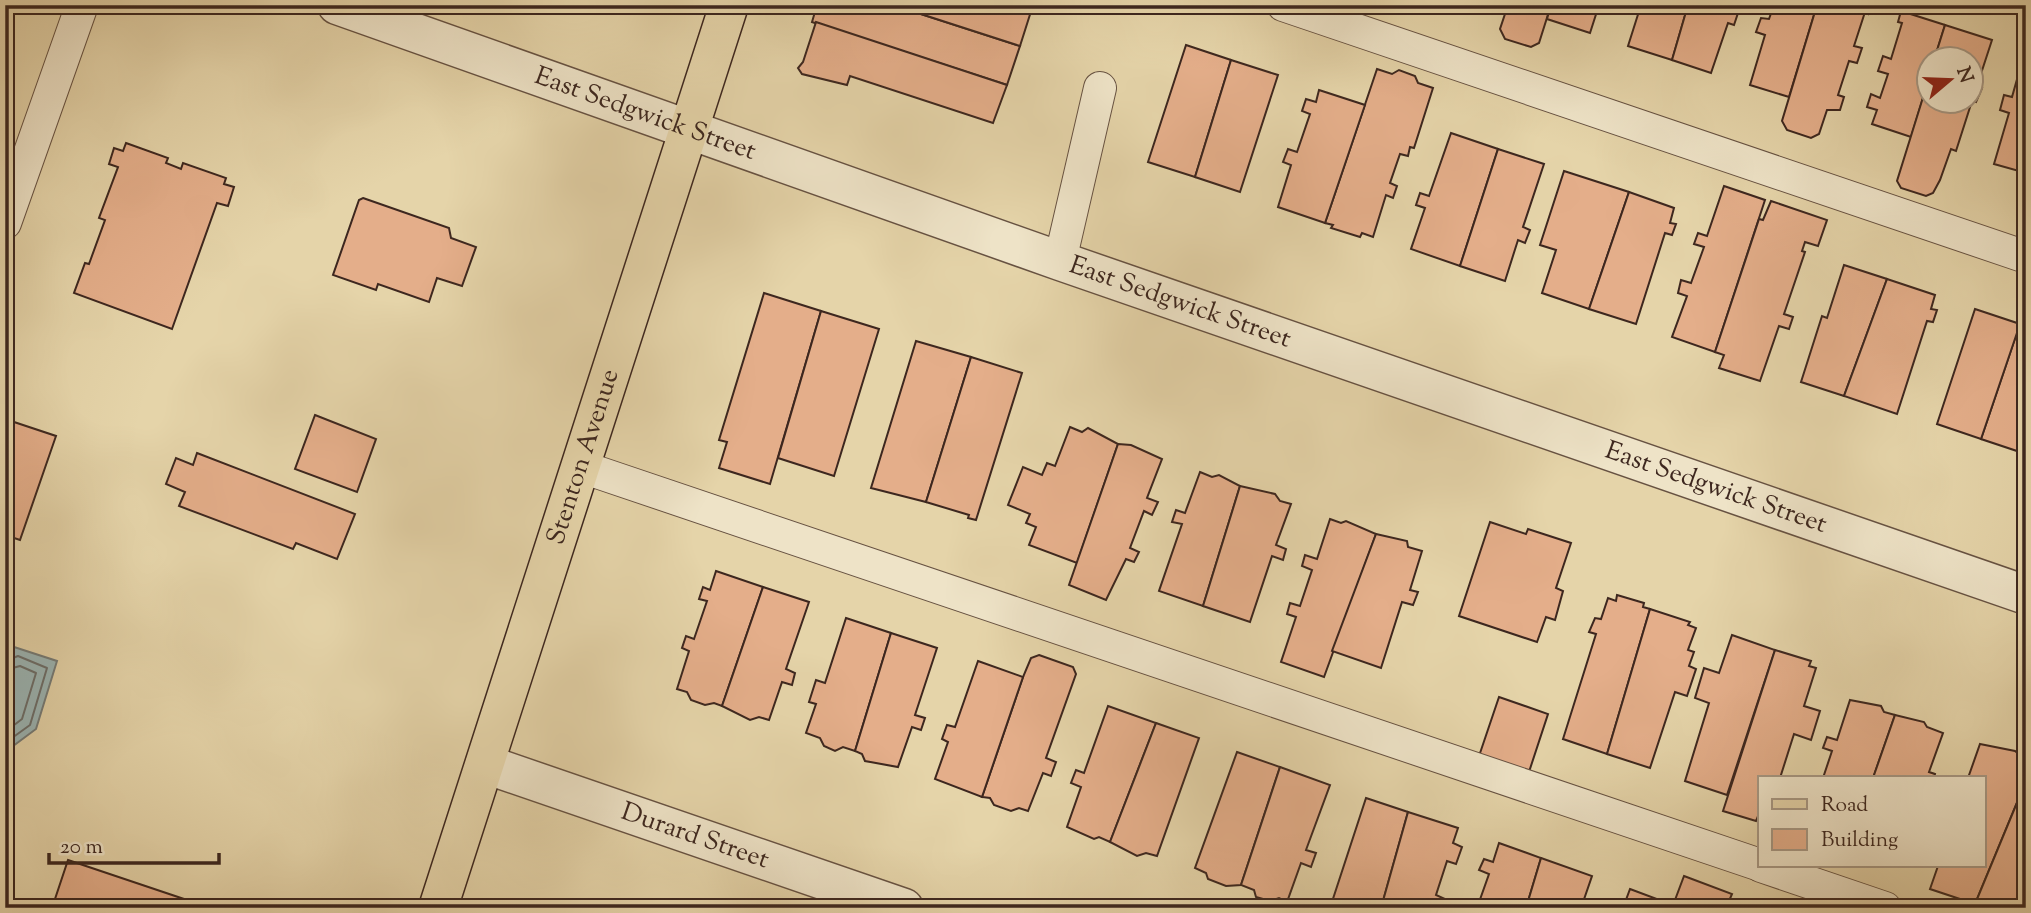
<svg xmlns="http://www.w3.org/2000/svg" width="2031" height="913" viewBox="0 0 2031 913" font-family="'Sorts Mill Goudy',serif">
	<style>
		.water { fill: #9bb5b4; stroke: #757c78; stroke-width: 2 }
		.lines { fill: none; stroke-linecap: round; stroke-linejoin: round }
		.shore { stroke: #6c6e6a; stroke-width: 2 }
		.building { fill: #e4ae8a; stroke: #3d271f; stroke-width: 2 }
		.service-casing { stroke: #675242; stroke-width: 34 }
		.minor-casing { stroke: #675242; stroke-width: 41 }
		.primary-casing { stroke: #3d271f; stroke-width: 41 }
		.service { stroke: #eee3c7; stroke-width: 32 }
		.minor { stroke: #eee3c7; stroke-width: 38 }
		.primary { stroke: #e5d4a9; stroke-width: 38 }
		.labels { text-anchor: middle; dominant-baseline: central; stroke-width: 6; stroke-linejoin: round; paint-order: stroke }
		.street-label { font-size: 26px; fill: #3d271f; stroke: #eee3c7 }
	</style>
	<rect width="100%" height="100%" fill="#e5d4a9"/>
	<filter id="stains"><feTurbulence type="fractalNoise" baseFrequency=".00286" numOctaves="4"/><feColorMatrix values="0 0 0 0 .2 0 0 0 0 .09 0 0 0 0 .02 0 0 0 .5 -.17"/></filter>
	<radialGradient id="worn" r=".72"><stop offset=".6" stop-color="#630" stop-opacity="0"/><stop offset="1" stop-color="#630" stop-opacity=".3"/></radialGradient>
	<polygon class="water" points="11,646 57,661 36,729 5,752 5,665"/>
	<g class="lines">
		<g class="shore">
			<polyline points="5,661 18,656 47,668 30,725 5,743"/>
			<polyline points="5,670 20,666 36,673 22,719 5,732"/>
		</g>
	</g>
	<g class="building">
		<polygon points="817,5 893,5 1020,46 1007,85 812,22"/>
		<polygon points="893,5 1033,5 1020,46"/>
		<polygon points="1508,5 1551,5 1539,43 1531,47 1505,39 1500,29"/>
		<polygon points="1551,5 1599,5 1590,33 1547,19"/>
		<polygon points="1641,5 1688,5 1672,60 1628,46"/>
		<polygon points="1688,5 1736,5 1735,9 1739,10 1734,25 1728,23 1711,73 1672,60"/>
		<polygon points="1774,5 1817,5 1789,97 1750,85 1765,35 1756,32 1761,18 1769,19"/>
		<polygon points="1817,5 1871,5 1868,14 1865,12 1854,46 1862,48 1857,63 1849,61 1838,95 1844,97 1840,110 1827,110 1819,134 1811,138 1787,130 1782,121"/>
		<polygon points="1901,11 1945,25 1934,60 1930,60 1930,75 1911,137 1872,124 1877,110 1867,107 1871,94 1880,98 1888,74 1878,71 1883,56 1891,59 1902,23 1898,22"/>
		<polygon points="816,22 1007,85 993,123 850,76 847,85 802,74 798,68 803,62"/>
		<polygon points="1945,25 1992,40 1977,86 1982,88 1976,102 1972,101 1956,151 1951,149 1940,180 1933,193 1926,196 1901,188 1897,181 1930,75 1930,102 1972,102 1972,60 1934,60"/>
		<polygon points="1186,45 1231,60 1195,177 1148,162"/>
		<polygon points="2025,51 2026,51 2026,173 1994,164 2009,113 2000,110 2004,95 2012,97"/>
		<polygon points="1231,60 1278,75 1240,192 1195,177"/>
		<polygon points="1377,69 1392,74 1399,70 1415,76 1418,83 1433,88 1414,148 1410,147 1408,156 1400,154 1390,183 1397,186 1393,198 1386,195 1373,237 1362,233 1360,237 1331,228 1333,225 1325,223"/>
		<polygon points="1319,90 1365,105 1325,223 1278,207 1291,165 1283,162 1288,149 1297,152 1310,114 1302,111 1306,99 1316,102"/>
		<polygon points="1451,133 1498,149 1460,266 1411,249 1425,208 1416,205 1420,193 1429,196"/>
		<polygon points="126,143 168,158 166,163 181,169 183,163 226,178 224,184 234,187 228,206 217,203 172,329 74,293 85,263 89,264 105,220 99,218 118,167 109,164 114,148 123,151"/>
		<polygon points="1498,149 1544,164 1523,227 1530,230 1525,243 1518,240 1505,281 1460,266"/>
		<polygon points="1564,171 1629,192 1589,309 1542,293 1556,250 1540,245"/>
		<polygon points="1724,186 1765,200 1715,352 1672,337 1687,296 1678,293 1681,280 1691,283 1704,247 1694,244 1698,233 1707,236"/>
		<polygon points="1629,192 1674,208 1670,223 1676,224 1672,235 1665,233 1636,324 1589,309"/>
		<polygon points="363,198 449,228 451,238 476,247 462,286 437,278 429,302 378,284 376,290 333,275 359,200"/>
		<polygon points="1771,201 1827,220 1818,246 1805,242 1802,251 1805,252 1784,314 1793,317 1789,329 1779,326 1760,381 1719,368 1724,355 1715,352 1759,219 1763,220"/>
		<polygon points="1844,265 1887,279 1844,396 1801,382 1822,316 1827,318"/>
		<polygon points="1887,279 1935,295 1931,309 1937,310 1933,322 1927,321 1897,414 1844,396"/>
		<polygon points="764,293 821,311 770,484 719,468 727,442 719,440"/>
		<polygon points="2026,306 2026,454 1981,439"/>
		<polygon points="1975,309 2020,324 1981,439 1937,424"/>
		<polygon points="821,311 879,329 834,476 778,458"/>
		<polygon points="916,341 971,357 926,502 871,488"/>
		<polygon points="971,357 1022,373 976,520 968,518 969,515 926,502"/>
		<polygon points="315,415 376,439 357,492 295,469"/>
		<polygon points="5,419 56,436 20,540 5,535"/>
		<polygon points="1070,427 1082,432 1088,428 1118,444 1077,563 1029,545 1036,527 1026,523 1030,514 1008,505 1023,467 1042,475 1047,463 1055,466"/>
		<polygon points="1118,444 1131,445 1162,459 1147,498 1158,502 1152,515 1144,511 1130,548 1139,552 1134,562 1126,559 1106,600 1069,585"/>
		<polygon points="197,453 355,514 337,559 296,543 293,549 179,506 185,492 166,484 176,458 193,465"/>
		<polygon points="1200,472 1212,477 1219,475 1240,486 1203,606 1159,591 1182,524 1172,522 1176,510 1185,513"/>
		<polygon points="1240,486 1275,494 1280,501 1291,504 1276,545 1286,549 1283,560 1272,556 1250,622 1203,606"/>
		<polygon points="1330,519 1341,523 1346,521 1376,534 1324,677 1281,662 1296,617 1287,614 1290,603 1300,606 1312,570 1302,566 1305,555 1317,559"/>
		<polygon points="1490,522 1526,534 1528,529 1571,543 1556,588 1563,591 1555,620 1546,617 1537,642 1459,616"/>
		<polygon points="1376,534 1407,541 1408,547 1422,551 1410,590 1418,592 1413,605 1402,602 1381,668 1332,651"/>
		<polygon points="716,571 763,587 722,706 714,703 705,705 691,700 687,692 677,689 689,651 682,648 686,636 694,639 707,601 699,599 703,587 710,590"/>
		<polygon points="763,587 809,602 786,669 795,673 792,685 782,682 769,720 759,717 750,720 722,706"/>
		<polygon points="1617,595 1644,603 1643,607 1650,609 1607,754 1563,739 1596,634 1589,632 1595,618 1601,619 1608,598 1616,601"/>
		<polygon points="1650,609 1690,622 1688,625 1696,628 1688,650 1694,652 1689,666 1696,669 1687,696 1675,692 1650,768 1607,754"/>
		<polygon points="846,618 891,633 855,751 843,747 835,751 824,746 820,738 806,733 816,704 809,702 816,680 825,683"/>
		<polygon points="891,633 937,648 915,715 925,718 921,730 912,727 898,767 865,761 862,754 855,751"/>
		<polygon points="1732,635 1775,650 1727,795 1685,781 1709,703 1695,698 1704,668 1719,673"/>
		<polygon points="1775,650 1811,661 1809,666 1816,668 1804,706 1820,711 1811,740 1794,734 1780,778 1760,778 1760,811 1756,821 1723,811"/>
		<polygon points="1039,655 1073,667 1076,674 1046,758 1056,762 1051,776 1043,773 1028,811 1019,808 1011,811 994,805 990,798 982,797 1023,677 1031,658"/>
		<polygon points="978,661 1023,677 982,797 935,779 948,742 942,739 947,725 955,727"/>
		<polygon points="1499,697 1548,714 1527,778 1477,762"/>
		<polygon points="1850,700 1881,706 1884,712 1895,715 1873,778 1823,778 1832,751 1823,748 1827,737 1837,740"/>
		<polygon points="1108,706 1156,723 1110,842 1099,837 1094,839 1067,827 1081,787 1071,783 1076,770 1084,773"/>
		<polygon points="1895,715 1924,722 1927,727 1943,733 1929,772 1935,774 1934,778 1873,778"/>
		<polygon points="1156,723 1199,738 1157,856 1146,853 1137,856 1110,842"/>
		<polygon points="1980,744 2015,751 2026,760 2026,781 1975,904 1930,889 1938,866 1984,866 1984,778 1968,778"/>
		<polygon points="1237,752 1280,767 1241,885 1226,886 1208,879 1206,873 1195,868"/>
		<polygon points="1280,767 1330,785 1306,850 1316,853 1311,867 1301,863 1287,902 1279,898 1270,901 1256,897 1254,890 1241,885"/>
		<polygon points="2026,781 2026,895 2021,908 1984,908 1975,904"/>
		<polygon points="1366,798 1408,812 1381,908 1330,908"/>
		<polygon points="1408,812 1458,828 1453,843 1462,847 1456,864 1447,861 1436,895 1445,899 1442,908 1381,908"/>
		<polygon points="1499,843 1541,858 1526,908 1477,908 1489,874 1479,870 1484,859 1493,862"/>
		<polygon points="1541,858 1592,876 1581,908 1526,908"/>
		<polygon points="68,860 190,901 189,908 52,908"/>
		<polygon points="1684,876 1732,894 1726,908 1672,908"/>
		<polygon points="1630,889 1673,905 1672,908 1623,908"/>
	</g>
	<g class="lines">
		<g class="service-casing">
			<g id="service">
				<polyline points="1283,5 2026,257"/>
				<polyline points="5,223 82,5"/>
				<polyline points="1060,261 1100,88"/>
				<polyline points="579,466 1760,865"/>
				<polyline points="1761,866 1885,908"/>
			</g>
		</g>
		<g class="minor-casing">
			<g id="minor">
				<path id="s1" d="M337,5L1060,261L2026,595"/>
				<path id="s2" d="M485,764L904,908"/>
			</g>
		</g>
		<g class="primary-casing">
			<g id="primary">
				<path id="s3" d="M438,908L729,5"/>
			</g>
		</g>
		<use href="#service" class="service"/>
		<use href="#minor" class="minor"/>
		<use href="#primary" class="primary"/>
	</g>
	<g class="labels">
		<g class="street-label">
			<text stroke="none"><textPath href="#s1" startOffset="327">East Sedgwick Street</textPath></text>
			<text stroke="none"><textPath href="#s1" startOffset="894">East Sedgwick Street</textPath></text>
			<text stroke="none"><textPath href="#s3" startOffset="474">Stenton Avenue</textPath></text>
			<text stroke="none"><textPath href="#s1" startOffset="1461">East Sedgwick Street</textPath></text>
			<text stroke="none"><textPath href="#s2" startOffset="222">Durard Street</textPath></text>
		</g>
	</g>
	<rect width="2031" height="913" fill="none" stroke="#e5d4a9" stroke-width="28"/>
	<rect x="7" y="7" width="2017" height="899" fill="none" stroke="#3d271f" stroke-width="3.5"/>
	<rect x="14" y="14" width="2003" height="885" fill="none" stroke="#3d271f" stroke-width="2"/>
	<rect x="1758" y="776" width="228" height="91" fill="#eee3c7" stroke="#a79884" stroke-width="2"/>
	<rect x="1772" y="799" width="35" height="10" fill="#e5d4a9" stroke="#a79884" stroke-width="2"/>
	<text x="1821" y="811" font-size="21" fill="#3d271f">Road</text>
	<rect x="1772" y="829" width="35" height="21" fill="#e4ae8a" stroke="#a79884" stroke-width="2"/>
	<text x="1821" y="846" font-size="21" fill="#3d271f">Building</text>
	<g transform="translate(1950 80) rotate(71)"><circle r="33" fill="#eee3c7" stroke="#a79884" stroke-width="2"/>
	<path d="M0-5L12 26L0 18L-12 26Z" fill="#8f2418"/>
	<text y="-10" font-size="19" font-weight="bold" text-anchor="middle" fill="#3d271f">N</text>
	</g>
	<path d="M49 853v10h170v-10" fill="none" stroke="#3d271f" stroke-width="3.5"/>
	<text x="60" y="853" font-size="21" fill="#3d271f" stroke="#eee3c7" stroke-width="5" paint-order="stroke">20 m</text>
	<rect width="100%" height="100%" filter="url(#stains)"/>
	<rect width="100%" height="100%" fill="url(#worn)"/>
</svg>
